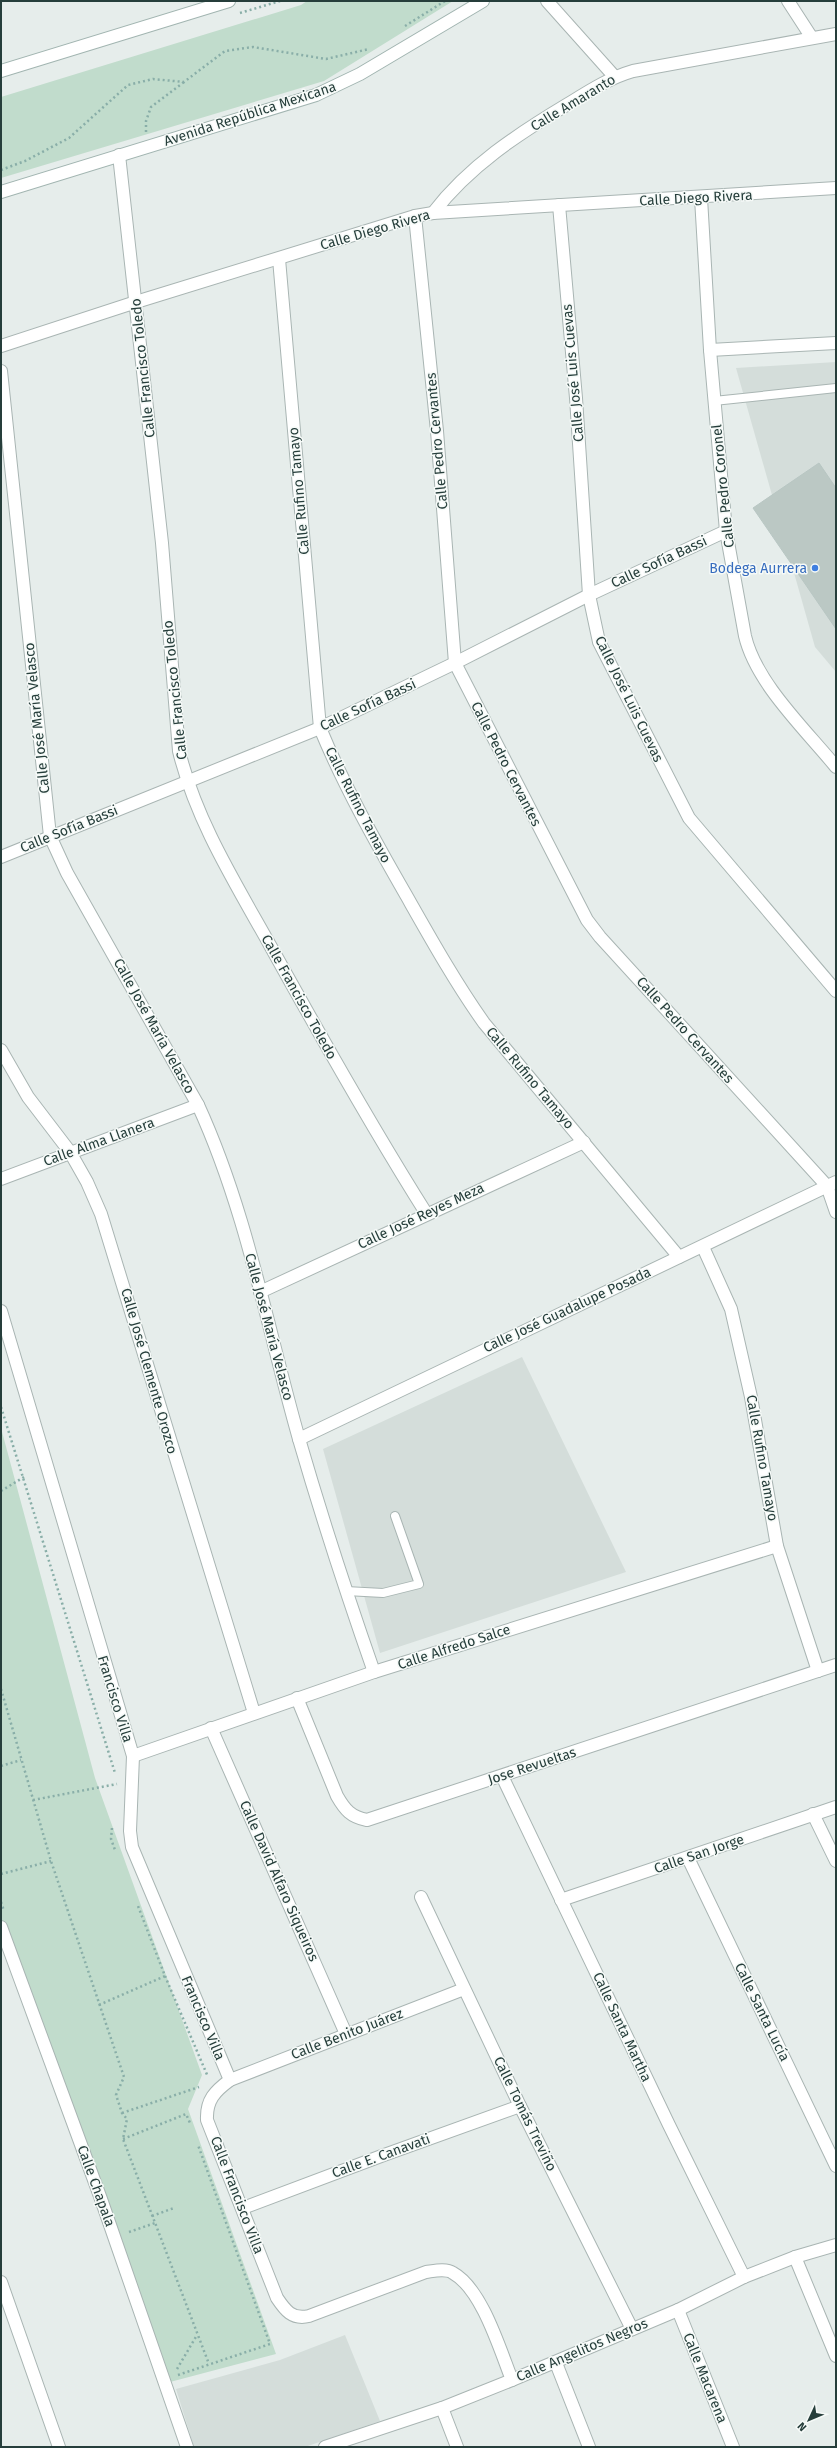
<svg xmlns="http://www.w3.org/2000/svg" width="837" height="2448" viewBox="0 0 837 2448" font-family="'Fira Sans',sans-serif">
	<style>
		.built { fill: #d4ddda }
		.green { fill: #c1dccc }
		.building { fill: #bbc8c4; stroke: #b8c6c3 }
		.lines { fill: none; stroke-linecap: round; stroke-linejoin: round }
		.lane-casing { stroke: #a9b5b3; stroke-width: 10 }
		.street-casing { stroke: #a9b5b3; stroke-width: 14 }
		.secondary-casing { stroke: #a2b5b1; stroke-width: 14 }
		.path { stroke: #89aea8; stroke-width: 2.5; stroke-dasharray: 2 3; stroke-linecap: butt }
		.lane { stroke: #fff; stroke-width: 8 }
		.street { stroke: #fff; stroke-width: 12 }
		.secondary { stroke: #fff; stroke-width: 12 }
		.shop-dot { fill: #3f7fe0; stroke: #f6faf8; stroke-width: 1.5 }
		.labels { text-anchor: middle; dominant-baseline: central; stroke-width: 3; stroke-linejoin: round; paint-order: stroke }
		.street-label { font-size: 14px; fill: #263e3b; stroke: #f6faf8 }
		.shop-label { font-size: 14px; fill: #366cbe; stroke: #f6faf8; text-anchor: end }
	</style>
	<rect width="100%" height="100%" fill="#e6edeb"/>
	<g class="built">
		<polygon points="836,362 836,672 815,647 736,368"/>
		<polygon points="522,1357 626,1572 380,1653 323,1449"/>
		<polygon points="345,2335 380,2421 305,2447 194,2447 176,2389 280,2360"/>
	</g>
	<g class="green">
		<polygon points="307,1 453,1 324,81 1,178 1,97 301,5"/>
		<polygon points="1,1428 95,1778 202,2075 188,2109 276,2354 170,2382 1,1920"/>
	</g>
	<polygon class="building" points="819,463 836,488 836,629 753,508"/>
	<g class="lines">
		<g class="lane-casing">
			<g id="lane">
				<polyline points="714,401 836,388"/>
				<polyline points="346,1591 383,1593 419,1584 395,1516"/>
			</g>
		</g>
		<g class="street-casing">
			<g id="street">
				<polyline points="547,1 614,76"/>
				<polyline points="788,1 812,38"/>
				<path d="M119,155L162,543L179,751C196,821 236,884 271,947C321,1037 371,1126 426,1213"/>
				<path d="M701,198L710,350L726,531L745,636C756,683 805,729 836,767"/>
				<polyline points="559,205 576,398 589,595 599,642 689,818 836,991"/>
				<path d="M433,213C469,166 518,134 568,104C589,91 609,78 633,71L836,34"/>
				<polyline points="415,216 437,431 455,663 587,920 600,937 827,1186 836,1212"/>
				<path d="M279,259L320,728C344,786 375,841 406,895C431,939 455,982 484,1023L679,1257"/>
				<polyline points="1,346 136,302 415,216 433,213 836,188"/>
				<polyline points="710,350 836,343"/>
				<path d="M1,371L50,836L67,873L198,1105C247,1212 267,1327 299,1439C322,1518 347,1595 374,1672"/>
				<polyline points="1,857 320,728 455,663 589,595 726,531"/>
				<polyline points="1,1050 28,1097 70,1152 87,1182 101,1214 254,1713"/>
				<polyline points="1,1179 198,1105"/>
				<polyline points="703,1247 731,1309 751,1397 777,1546 818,1671"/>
				<polyline points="260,1292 584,1142"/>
				<polyline points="1,1311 133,1756 130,1831 132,1847 230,2080"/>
				<polyline points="299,1439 836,1182"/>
				<path d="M297,1698L337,1796C345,1810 351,1817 367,1820L836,1665"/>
				<polyline points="211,1728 346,2034"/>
				<polyline points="133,1756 374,1672 777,1546"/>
				<polyline points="502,1776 669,2125 744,2277"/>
				<polyline points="813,1814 836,1861"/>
				<polyline points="688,1858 836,2166"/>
				<polyline points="421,1897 520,2106 632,2329"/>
				<polyline points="561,1900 836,1807"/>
				<polyline points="1,1927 101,2199 187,2447"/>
				<path d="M464,1989L230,2080C215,2091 206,2100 207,2120L277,2298C285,2310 292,2320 309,2316L426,2272C434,2271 446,2268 453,2273C482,2289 500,2350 512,2380"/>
				<polyline points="243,2208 384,2155 520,2106"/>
				<polyline points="795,2257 836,2356"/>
				<polyline points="1,2282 59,2447"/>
				<polyline points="678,2310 733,2447"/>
				<polyline points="556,2363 589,2447"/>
				<polyline points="442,2408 457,2447"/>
				<polyline points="325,2447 442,2408 512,2380 678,2310 744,2277 795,2257 836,2245"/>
			</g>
		</g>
		<g class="secondary-casing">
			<g id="secondary">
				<polyline points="1,71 229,1"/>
				<polyline points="1,192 316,95 360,74 483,1"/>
			</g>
		</g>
		<g class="path">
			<polyline points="240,13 280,1"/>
			<polyline points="405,26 445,1"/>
			<polyline points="146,132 146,121 151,107 184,82"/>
			<polyline points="1,170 25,161 69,138 128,85 153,79 184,82 225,51 253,47 326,59 369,49"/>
			<polyline points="1,1407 115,1773"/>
			<polyline points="1,1491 24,1477"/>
			<polyline points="1,1689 51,1861 124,2077 116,2095 122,2113 127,2119 123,2139 209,2364"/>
			<polyline points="1,1766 21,1760"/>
			<polyline points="33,1800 117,1784"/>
			<polyline points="112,1828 111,1839 115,1850"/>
			<polyline points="1,1874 51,1861"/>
			<polyline points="1,1902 4,1911"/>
			<polyline points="165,1976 208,2077"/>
			<polyline points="99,2005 165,1976 138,1906"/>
			<polyline points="122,2113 199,2087"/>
			<polyline points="123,2139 186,2114 190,2123"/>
			<polyline points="152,2216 174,2208"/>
			<polyline points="129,2232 155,2223"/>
			<polyline points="177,2369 197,2335"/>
			<polyline points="178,2375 270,2344 198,2145"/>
		</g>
		<use href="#lane" class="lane"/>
		<use href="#street" class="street"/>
		<use href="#secondary" class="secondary"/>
	</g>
	<circle class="shop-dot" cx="815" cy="568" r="4"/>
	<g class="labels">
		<g class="street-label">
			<text transform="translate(573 103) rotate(-31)">Calle Amaranto</text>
			<text transform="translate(250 114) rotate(-18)">Avenida República Mexicana</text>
			<text transform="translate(696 198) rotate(-3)">Calle Diego Rivera</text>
			<text transform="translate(375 230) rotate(-16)">Calle Diego Rivera</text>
			<text transform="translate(143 368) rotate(-96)">Calle Francisco Toledo</text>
			<text transform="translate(573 373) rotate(-95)">Calle José Luis Cuevas</text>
			<text transform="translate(437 441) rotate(-95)">Calle Pedro Cervantes</text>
			<text transform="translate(723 486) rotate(-96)">Calle Pedro Coronel</text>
			<text transform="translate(299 491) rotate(-95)">Calle Rufino Tamayo</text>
			<text transform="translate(659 562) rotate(-25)">Calle Sofía Bassi</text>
			<text transform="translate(175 690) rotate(-96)">Calle Francisco Toledo</text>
			<text transform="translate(629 699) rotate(64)">Calle José Luis Cuevas</text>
			<text transform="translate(368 705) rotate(-25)">Calle Sofía Bassi</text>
			<text transform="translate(37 718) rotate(-96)">Calle José María Velasco</text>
			<text transform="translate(506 764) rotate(63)">Calle Pedro Cervantes</text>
			<text transform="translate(358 805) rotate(63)">Calle Rufino Tamayo</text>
			<text transform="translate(69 829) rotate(-22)">Calle Sofía Bassi</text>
			<text transform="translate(299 997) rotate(61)">Calle Francisco Toledo</text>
			<text transform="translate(154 1026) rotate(61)">Calle José María Velasco</text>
			<text transform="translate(685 1030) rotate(48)">Calle Pedro Cervantes</text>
			<text transform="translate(530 1078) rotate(50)">Calle Rufino Tamayo</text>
			<text transform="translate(99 1142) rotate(-20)">Calle Alma Llanera</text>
			<text transform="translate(421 1216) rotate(-25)">Calle José Reyes Meza</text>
			<text transform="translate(567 1310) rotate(-25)">Calle José Guadalupe Posada</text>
			<text transform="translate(269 1327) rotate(75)">Calle José María Velasco</text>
			<text transform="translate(149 1371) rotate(74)">Calle José Clemente Orozco</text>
			<text transform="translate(762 1458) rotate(80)">Calle Rufino Tamayo</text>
			<text transform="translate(454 1647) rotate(-18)">Calle Alfredo Salce</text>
			<text transform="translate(115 1699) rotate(73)">Francisco Villa</text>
			<text transform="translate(532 1766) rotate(-18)">Jose Revueltas</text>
			<text transform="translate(699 1854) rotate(-19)">Calle San Jorge</text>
			<text transform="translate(279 1881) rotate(66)">Calle David Alfaro Siqueiros</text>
			<text transform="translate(762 2012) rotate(64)">Calle Santa Lucía</text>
			<text transform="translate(203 2018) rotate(67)">Francisco Villa</text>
			<text transform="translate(622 2027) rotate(65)">Calle Santa Martha</text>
			<text transform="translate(347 2034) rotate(-21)">Calle Benito Juárez</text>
			<text transform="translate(525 2114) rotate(64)">Calle Tomás Treviño</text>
			<text transform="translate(381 2156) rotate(-20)">Calle E. Canavati</text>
			<text transform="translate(96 2186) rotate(70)">Calle Chapala</text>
			<text transform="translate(237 2195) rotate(69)">Calle Francisco Villa</text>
			<text transform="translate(582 2350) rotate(-23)">Calle Angelitos Negros</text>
			<text transform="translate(705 2378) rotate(68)">Calle Macarena</text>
		</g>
		<g class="shop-label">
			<text x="807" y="568">Bodega Aurrera</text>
		</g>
	</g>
	<rect width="837" height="2448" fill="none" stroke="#263e3b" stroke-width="4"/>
	<g transform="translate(809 2420) rotate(226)" stroke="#f6faf8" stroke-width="3" paint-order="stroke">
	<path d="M0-3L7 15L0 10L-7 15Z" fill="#263e3b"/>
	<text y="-6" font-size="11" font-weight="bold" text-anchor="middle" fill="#263e3b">N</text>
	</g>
</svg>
